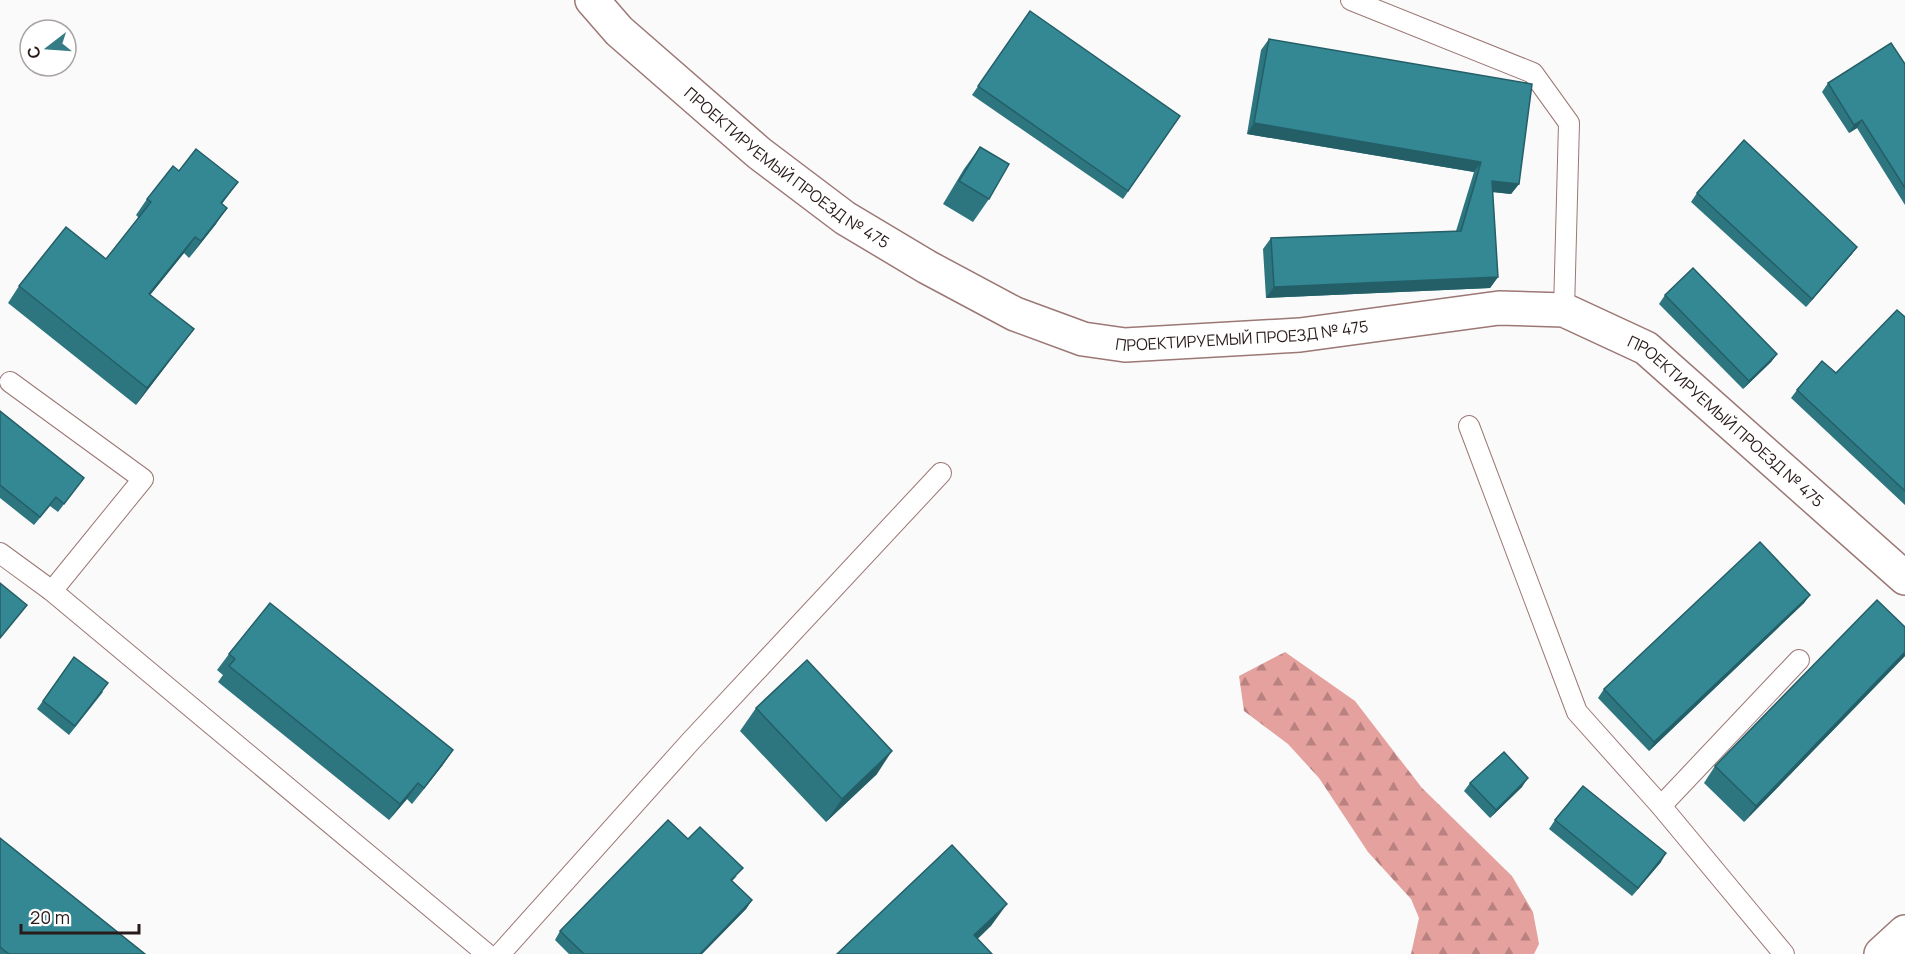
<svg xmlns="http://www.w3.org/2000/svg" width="1905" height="954" viewBox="0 0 1905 954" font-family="Manrope,sans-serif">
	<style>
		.forest { fill: url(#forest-firs) }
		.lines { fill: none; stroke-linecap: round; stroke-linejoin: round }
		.lane-casing { stroke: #9b7775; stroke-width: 22 }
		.street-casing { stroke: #9b7775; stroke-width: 36 }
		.secondary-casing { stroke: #9b7775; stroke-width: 36 }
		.lane { stroke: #fff; stroke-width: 20 }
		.street { stroke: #fff; stroke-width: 33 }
		.secondary { stroke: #fff; stroke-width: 33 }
		.wall { fill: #2d757f }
		.shaded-wall { fill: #245f68 }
		.building { fill: #348894; stroke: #245f68; stroke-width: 1.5 }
		.labels { text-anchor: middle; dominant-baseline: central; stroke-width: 6; stroke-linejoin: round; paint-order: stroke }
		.street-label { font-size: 16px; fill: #291b1a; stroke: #fff }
	</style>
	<defs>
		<pattern id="forest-firs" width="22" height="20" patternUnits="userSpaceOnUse" patternTransform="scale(1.5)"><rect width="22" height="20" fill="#e4a19e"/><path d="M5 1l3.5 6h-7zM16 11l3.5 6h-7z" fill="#b98280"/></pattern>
	</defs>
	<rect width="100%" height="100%" fill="#fafafa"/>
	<polygon class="forest" points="1285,652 1355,701 1422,788 1512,876 1533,912 1539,944 1534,954 1411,954 1419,918 1411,899 1368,852 1319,778 1288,744 1244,711 1239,676"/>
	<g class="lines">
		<g class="lane-casing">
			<g id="lane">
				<polyline points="1351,0 1533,73 1569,123 1564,310"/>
				<polyline points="10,382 143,479 52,591"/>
				<polyline points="1469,426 1577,712 1661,806 1784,954"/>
				<polyline points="0,553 52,591 487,954"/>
				<polyline points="1661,806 1799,660"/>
				<polyline points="500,954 690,742 941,473"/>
			</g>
		</g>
		<g class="street-casing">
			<g id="street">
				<path id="s1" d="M592,0L619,31L759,153L845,218L927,267L1015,314L1083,339L1125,345L1300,335L1499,308L1564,310L1646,348L1905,578"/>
			</g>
		</g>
		<g class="secondary-casing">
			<polyline id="secondary" points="1881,954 1905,932"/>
		</g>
		<use href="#lane" class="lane"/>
		<use href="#street" class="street"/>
		<use href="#secondary" class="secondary"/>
	</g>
	<g class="wall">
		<polygon points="1030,11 1180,116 1123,199 972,95"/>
		<polygon points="1269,39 1519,184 1511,194 1492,192 1498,277 1490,288 1266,298 1263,249 1271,238 1456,231 1474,172 1247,134 1261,50"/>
		<polygon points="1905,64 1905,205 1857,128 1849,133 1822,92 1828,83"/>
		<polygon points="980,147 989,199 973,222 943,204 964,169"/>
		<polygon points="179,171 238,182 222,204 216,224 189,258 184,253 150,295 194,329 182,345 136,405 8,303 19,286 106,259 139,218 136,215 147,199"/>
		<polygon points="1697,193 1857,247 1851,255 1806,307 1691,202"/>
		<polygon points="1665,295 1777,354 1771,362 1743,389 1659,304"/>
		<polygon points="1905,317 1905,505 1791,398 1797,390 1836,373"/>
		<polygon points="0,411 84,478 58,512 50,506 34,525 0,498"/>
		<polygon points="1810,595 1804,603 1649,751 1598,698 1604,689"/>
		<polygon points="1905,627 1905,656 1744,822 1704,783 1715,766"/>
		<polygon points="229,654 453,750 442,766 412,804 407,799 389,820 218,682 223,675 217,670"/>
		<polygon points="74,657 103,692 69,735 37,709"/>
		<polygon points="756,708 877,774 826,822 740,731"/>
		<polygon points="1470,783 1522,787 1490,818 1464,791"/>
		<polygon points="1555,820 1661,862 1632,896 1549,829"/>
		<polygon points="0,838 145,954 0,954"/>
		<polygon points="737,876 732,881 752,900 746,909 702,954 569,954 555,940 560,931"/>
	</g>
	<g class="shaded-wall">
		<polygon points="1862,120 1857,128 1849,133 1854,125"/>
		<polygon points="1254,123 1481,162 1474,172 1247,134"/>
		<polygon points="1492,181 1519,184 1511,194 1484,191"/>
		<polygon points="227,208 216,224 189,258 201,241"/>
		<polygon points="195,237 184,253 138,310 149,294"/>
		<polygon points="1857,247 1851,255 1806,307 1812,299"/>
		<polygon points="1498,277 1490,288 1266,298 1274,287"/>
		<polygon points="194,329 182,345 136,405 147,388"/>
		<polygon points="1777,354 1771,362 1743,389 1749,381"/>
		<polygon points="1810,595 1804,603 1649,751 1654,742"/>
		<polygon points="1905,652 1905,656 1744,822 1756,806"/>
		<polygon points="453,750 442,766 412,804 424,788"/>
		<polygon points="892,751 877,774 826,822 842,799"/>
		<polygon points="1528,778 1522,787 1490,818 1496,810"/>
		<polygon points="418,783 407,799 389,820 400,804"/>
		<polygon points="1666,853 1661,862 1632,896 1638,888"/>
		<polygon points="752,900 746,909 702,954 700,954"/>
		<polygon points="1007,904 991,926 962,954 974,935"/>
	</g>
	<g class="building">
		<polygon points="1030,11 1180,116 1128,191 978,86"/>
		<polygon points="1269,39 1532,84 1519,184 1492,181 1498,277 1274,287 1271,238 1461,231 1481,162 1254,123"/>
		<polygon points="1891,43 1905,64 1905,188 1862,120 1854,125 1828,83"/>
		<polygon points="1744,140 1857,247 1812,299 1697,193"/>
		<polygon points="980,147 1009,164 989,199 959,181"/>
		<polygon points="196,149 238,182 221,203 227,208 201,241 195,237 149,294 194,329 147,388 19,286 66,227 106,259 151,202 147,199 173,166 179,171"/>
		<polygon points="1693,268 1777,354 1749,381 1665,295"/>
		<polygon points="1897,310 1905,317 1905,491 1797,390 1822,361 1836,373"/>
		<polygon points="0,411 84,478 64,504 56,497 40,517 0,485"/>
		<polygon points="1760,542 1810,595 1654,742 1604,689"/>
		<polygon points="0,583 27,605 0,638"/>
		<polygon points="1877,600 1905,627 1905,652 1756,806 1715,766"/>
		<polygon points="270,603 453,750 424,788 418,783 400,804 229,666 235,659 229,654"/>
		<polygon points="74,657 108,683 75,726 43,701"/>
		<polygon points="807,660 892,751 842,799 756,708"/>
		<polygon points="1504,752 1528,778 1496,810 1470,783"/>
		<polygon points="1583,786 1666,853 1638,888 1555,820"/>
		<polygon points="668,820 688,839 700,827 743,868 731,880 752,900 700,954 584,954 560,931"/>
		<polygon points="0,838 145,954 9,954 0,947"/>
		<polygon points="952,845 1007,904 974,935 992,954 837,954"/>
	</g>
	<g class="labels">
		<g class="street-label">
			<text stroke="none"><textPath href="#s1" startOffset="258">ПРОЕКТИРУЕМЫЙ ПРОЕЗД № 475</textPath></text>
			<text stroke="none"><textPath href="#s1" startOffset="762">ПРОЕКТИРУЕМЫЙ ПРОЕЗД № 475</textPath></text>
			<text stroke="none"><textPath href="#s1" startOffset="1284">ПРОЕКТИРУЕМЫЙ ПРОЕЗД № 475</textPath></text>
		</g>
	</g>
	<g transform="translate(48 48) rotate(253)"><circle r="28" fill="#ffffff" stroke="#a9a4a3" stroke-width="1.5"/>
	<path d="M0-4.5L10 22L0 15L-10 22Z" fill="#357c86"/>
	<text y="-9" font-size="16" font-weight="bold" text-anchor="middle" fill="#291b1a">С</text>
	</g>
	<path d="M21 924v9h118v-9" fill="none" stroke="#291b1a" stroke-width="3"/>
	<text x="30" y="924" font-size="18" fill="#291b1a" stroke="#ffffff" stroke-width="4.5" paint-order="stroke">20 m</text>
</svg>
